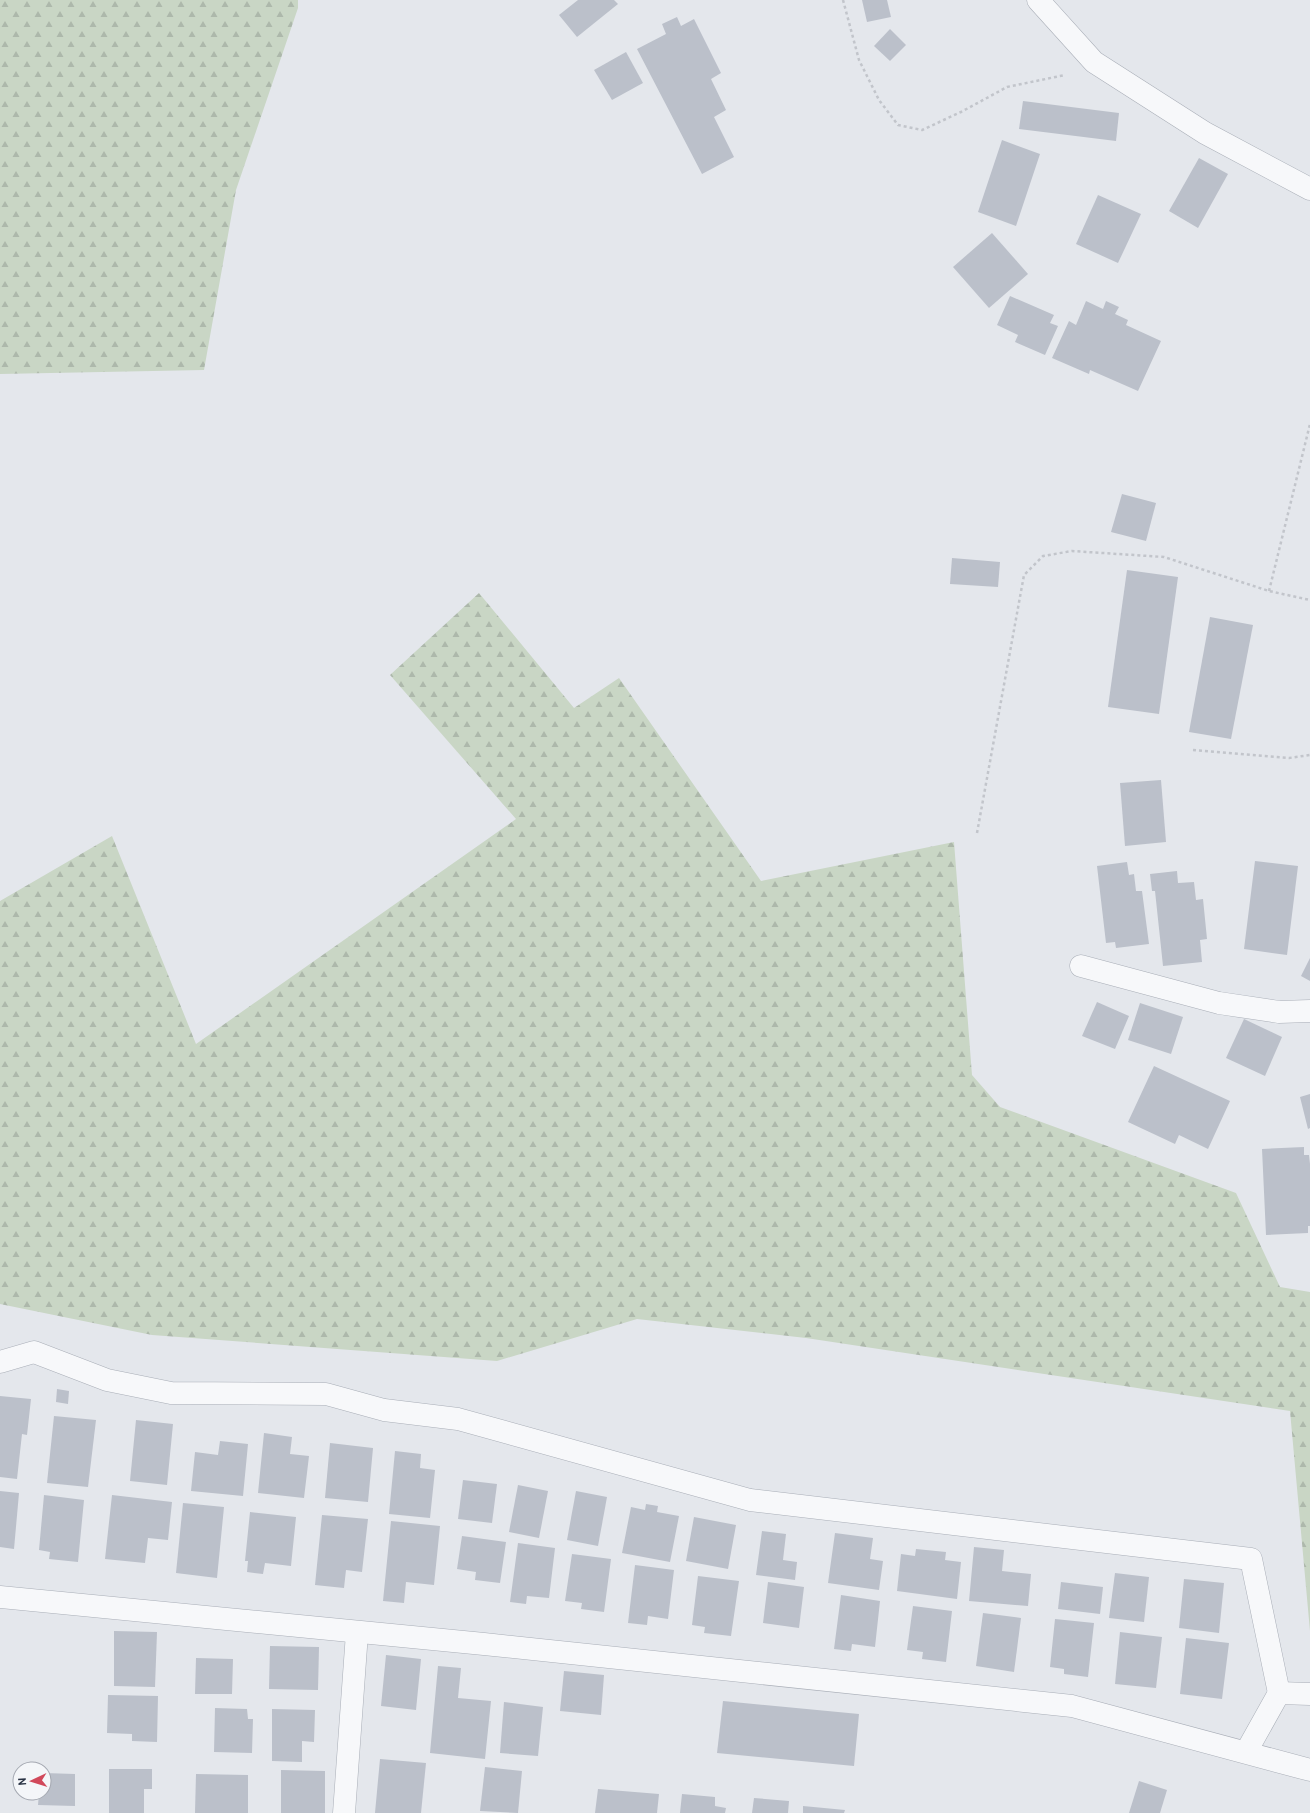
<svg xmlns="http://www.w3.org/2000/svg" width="1310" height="1813" viewBox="0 0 1310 1813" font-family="Overpass,sans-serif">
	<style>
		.forest { fill: url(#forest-firs) }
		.building { fill: #bbc0ca }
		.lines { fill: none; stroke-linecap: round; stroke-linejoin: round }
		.street-casing { stroke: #a9aeb7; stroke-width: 23 }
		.path { stroke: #c2c5cb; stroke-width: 2.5; stroke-dasharray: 3 3; stroke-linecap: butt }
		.street { stroke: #f7f8fa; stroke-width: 22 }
	</style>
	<defs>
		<pattern id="forest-firs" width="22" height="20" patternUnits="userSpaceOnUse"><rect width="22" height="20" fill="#c9d6c5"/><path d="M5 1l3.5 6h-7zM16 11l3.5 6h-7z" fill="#adb8ab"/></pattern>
	</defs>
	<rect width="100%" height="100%" fill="#e4e7ec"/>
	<g class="forest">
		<polygon points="0,0 298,0 298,8 236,190 204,370 0,374"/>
		<polygon points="479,593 574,708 619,678 761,881 954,842 972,1075 1000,1107 1236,1193 1280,1287 1310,1292 1310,1631 1290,1411 806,1338 637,1319 497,1361 152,1335 0,1304 0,901 112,836 196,1044 516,819 390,675"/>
	</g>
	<g class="building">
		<polygon points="578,0 614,0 618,4 577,37 559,15"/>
		<polygon points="862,0 887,0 891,17 867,22"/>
		<polygon points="677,17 681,26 694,19 721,73 711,79 726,110 714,117 734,157 702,174 637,49 666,34 662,24"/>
		<polygon points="890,29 906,45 890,61 874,46"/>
		<polygon points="626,52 643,83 612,100 594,70"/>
		<polygon points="1023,101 1119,113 1116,141 1019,129"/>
		<polygon points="1002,140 1040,154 1016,226 978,212"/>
		<polygon points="1199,158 1228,174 1198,228 1169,211"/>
		<polygon points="1098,195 1141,214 1118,263 1076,244"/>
		<polygon points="992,233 1028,274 989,308 953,267"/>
		<polygon points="1010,296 1054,315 1050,323 1058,326 1045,355 1015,342 1018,335 997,325"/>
		<polygon points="1086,301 1103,309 1106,301 1119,307 1115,314 1128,320 1126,325 1161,341 1138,391 1090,370 1089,374 1052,358 1069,321 1076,325"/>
		<polygon points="1122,494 1156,503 1146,541 1111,532"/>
		<polygon points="952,558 1000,562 998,587 950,584"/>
		<polygon points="1127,570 1178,577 1159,714 1108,707"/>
		<polygon points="1210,617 1253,625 1231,739 1189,732"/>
		<polygon points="1161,780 1166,842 1125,846 1120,783"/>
		<polygon points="1255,861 1298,866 1287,955 1244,949"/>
		<polygon points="1127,862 1129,875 1134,874 1136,891 1142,891 1149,944 1116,948 1115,942 1106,943 1097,866"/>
		<polygon points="1177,871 1178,883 1194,882 1196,900 1203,899 1207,939 1200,940 1202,962 1163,966 1155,891 1152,891 1150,874"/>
		<polygon points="1310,958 1310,981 1301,976"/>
		<polygon points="1097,1002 1129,1016 1115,1049 1082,1036"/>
		<polygon points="1140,1003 1183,1017 1171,1054 1128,1040"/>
		<polygon points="1244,1019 1282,1037 1265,1076 1226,1058"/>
		<polygon points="1154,1066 1230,1101 1208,1149 1179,1135 1175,1144 1128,1122"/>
		<polygon points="1310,1094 1310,1128 1308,1129 1300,1097"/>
		<polygon points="1304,1147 1304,1155 1309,1155 1310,1164 1310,1226 1308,1226 1308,1233 1266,1235 1262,1149"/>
		<polygon points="57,1389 69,1391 68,1404 56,1402"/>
		<polygon points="0,1396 31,1399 27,1435 22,1434 17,1479 0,1477"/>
		<polygon points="54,1416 96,1420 88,1487 47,1483"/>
		<polygon points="136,1420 173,1424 167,1485 130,1481"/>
		<polygon points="264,1433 292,1437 290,1454 309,1456 304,1498 258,1493"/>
		<polygon points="220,1441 248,1444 243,1496 191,1491 195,1452 218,1455"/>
		<polygon points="330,1443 373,1448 368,1502 325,1498"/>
		<polygon points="395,1451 421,1454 420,1468 435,1470 430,1518 389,1514"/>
		<polygon points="463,1480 497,1484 492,1523 458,1519"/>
		<polygon points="518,1485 548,1491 539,1538 509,1532"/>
		<polygon points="0,1491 19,1493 14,1549 0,1547"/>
		<polygon points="576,1491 607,1497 598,1546 567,1540"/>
		<polygon points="44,1495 84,1500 78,1562 49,1559 50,1552 39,1550"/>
		<polygon points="112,1495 172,1502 168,1540 148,1538 145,1563 105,1559"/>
		<polygon points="183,1503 224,1507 217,1578 176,1573"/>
		<polygon points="646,1504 658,1506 657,1512 679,1516 670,1562 622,1553 631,1507 645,1510"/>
		<polygon points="250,1512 296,1517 291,1566 265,1563 263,1574 247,1572 248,1561 245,1561"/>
		<polygon points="322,1515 368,1519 362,1572 346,1570 344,1588 315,1585"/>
		<polygon points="694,1517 736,1525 728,1569 686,1561"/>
		<polygon points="391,1521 440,1526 434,1585 406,1582 404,1603 383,1601"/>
		<polygon points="762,1531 786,1534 783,1560 797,1562 795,1580 756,1575"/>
		<polygon points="835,1533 873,1538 870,1559 883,1561 879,1590 828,1583"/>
		<polygon points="462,1536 506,1542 500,1583 475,1580 476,1572 457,1569"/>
		<polygon points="518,1543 555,1548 549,1598 527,1596 526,1604 510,1602"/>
		<polygon points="974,1547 1004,1550 1002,1571 1031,1574 1028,1606 969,1601"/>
		<polygon points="916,1549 946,1552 945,1560 961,1562 957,1599 897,1591 901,1554 915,1556"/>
		<polygon points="572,1554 611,1559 604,1612 581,1609 582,1603 565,1601"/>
		<polygon points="635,1565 674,1570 668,1619 648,1616 647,1625 628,1623"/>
		<polygon points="1115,1573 1149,1577 1144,1622 1109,1618"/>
		<polygon points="698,1576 739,1581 731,1636 704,1633 705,1627 692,1625"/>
		<polygon points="1184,1579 1224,1583 1219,1633 1179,1628"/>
		<polygon points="768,1582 804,1587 799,1628 763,1623"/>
		<polygon points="1061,1582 1103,1587 1100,1614 1058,1609"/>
		<polygon points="841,1595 880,1601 875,1647 852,1644 851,1651 834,1649"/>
		<polygon points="913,1606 952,1611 946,1662 922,1659 923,1652 907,1650"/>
		<polygon points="983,1613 1021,1618 1014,1672 976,1666"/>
		<polygon points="1055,1619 1094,1623 1088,1677 1064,1674 1064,1669 1050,1667"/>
		<polygon points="114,1631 157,1632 155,1687 114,1686"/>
		<polygon points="1120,1632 1162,1637 1156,1688 1115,1684"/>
		<polygon points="1186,1638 1229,1643 1222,1699 1180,1694"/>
		<polygon points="270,1646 319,1647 318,1690 269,1689"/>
		<polygon points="386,1655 421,1659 416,1710 381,1706"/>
		<polygon points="196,1658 233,1659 232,1694 195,1694"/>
		<polygon points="438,1666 461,1668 458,1698 491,1701 485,1759 430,1753"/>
		<polygon points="564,1671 604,1675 601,1715 560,1711"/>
		<polygon points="108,1695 158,1696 157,1742 132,1741 132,1734 107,1733"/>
		<polygon points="723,1701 859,1714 854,1766 717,1753"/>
		<polygon points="504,1702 543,1707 538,1756 500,1753"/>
		<polygon points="215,1708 247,1709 248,1719 253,1719 252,1753 214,1752"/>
		<polygon points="272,1709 315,1710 314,1742 302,1741 302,1762 272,1761"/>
		<polygon points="380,1759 426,1763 421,1813 375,1813"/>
		<polygon points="485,1767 522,1771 518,1813 480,1811"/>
		<polygon points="109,1769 152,1769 152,1789 144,1789 144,1813 109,1813"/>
		<polygon points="281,1770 325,1771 325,1813 281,1813"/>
		<polygon points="44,1773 75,1774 75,1806 38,1805 39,1793 44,1793"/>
		<polygon points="196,1774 248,1775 248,1813 195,1813"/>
		<polygon points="1139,1781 1167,1790 1160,1813 1129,1813"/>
		<polygon points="598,1789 659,1794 657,1813 595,1813"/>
		<polygon points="682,1794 715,1797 715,1806 726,1808 725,1813 680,1813"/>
		<polygon points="754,1798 789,1801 788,1813 752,1813"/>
		<polygon points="803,1806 845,1810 844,1813 803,1813"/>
	</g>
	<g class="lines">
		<g class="street-casing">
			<g id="street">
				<polyline points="1038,0 1094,62 1205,133 1310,189"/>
				<polyline points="1081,966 1219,1003 1279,1012 1310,1011"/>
				<polyline points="0,1362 34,1352 107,1380 171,1393 326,1394 384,1410 458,1419 750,1500 1251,1559 1279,1693"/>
				<polyline points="0,1597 484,1644 1072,1706 1310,1770"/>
				<polyline points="1246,1752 1279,1693 1310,1694"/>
				<polyline points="344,1813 357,1633"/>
			</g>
		</g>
		<g class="path">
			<polyline points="843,0 859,60 879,100 898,125 922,130 961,112 1007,87 1065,75"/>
			<polyline points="1269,591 1310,424"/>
			<polyline points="1193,750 1289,758 1310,755"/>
			<polyline points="977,833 1024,575 1043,556 1072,551 1164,557 1269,591 1310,600"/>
		</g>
		<use href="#street" class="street"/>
	</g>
	<g transform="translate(32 1781) rotate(266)"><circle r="19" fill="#f4f6f9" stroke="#a4a8b1"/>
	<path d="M0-3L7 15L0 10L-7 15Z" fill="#d1495b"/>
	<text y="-6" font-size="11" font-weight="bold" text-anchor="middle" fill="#2b3445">N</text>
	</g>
</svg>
